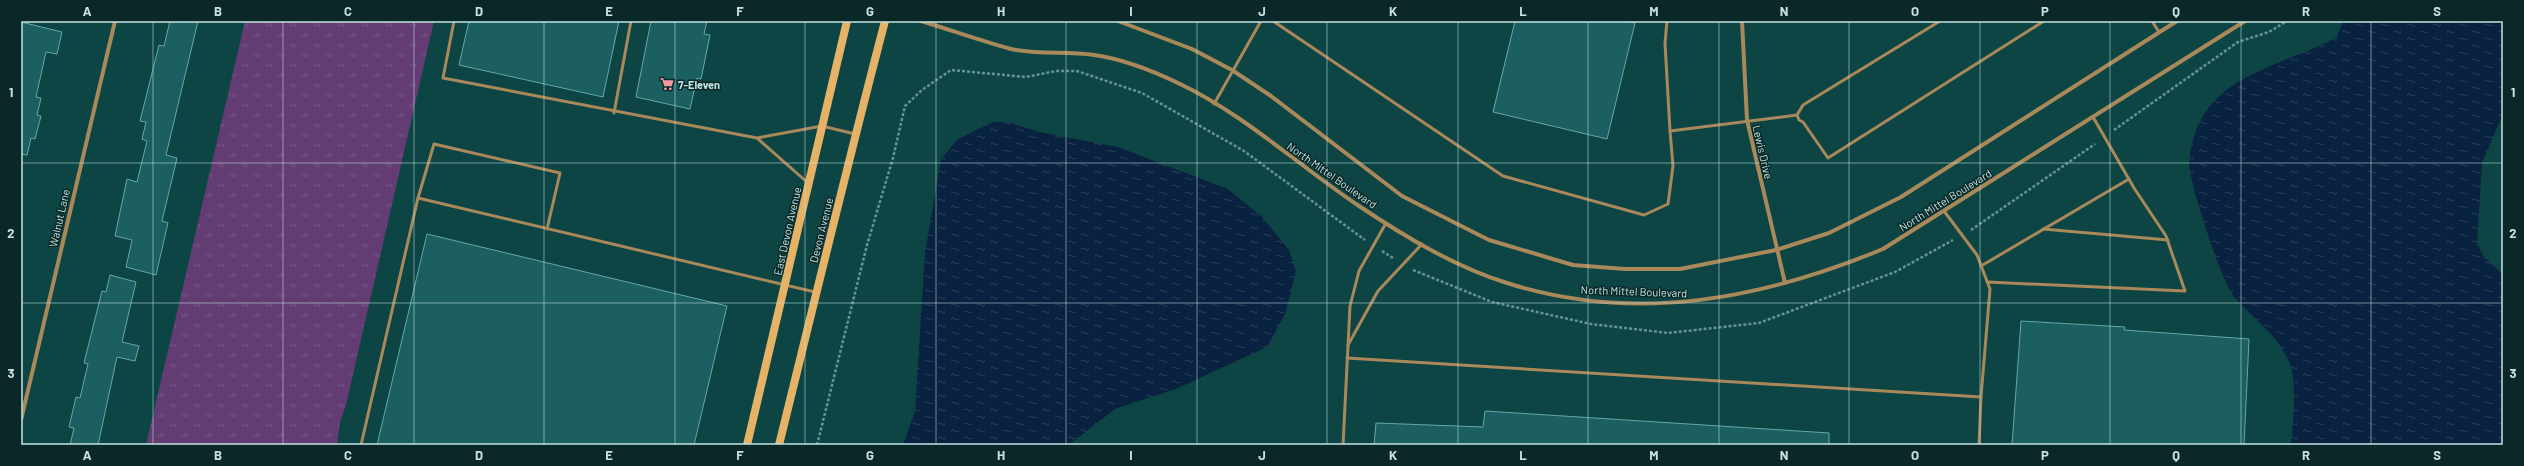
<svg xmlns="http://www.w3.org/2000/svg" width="2524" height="466" viewBox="0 0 2524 466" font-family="Barlow,sans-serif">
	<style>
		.grass { fill: url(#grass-tufts) }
		.water { fill: url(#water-ripples) }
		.building { fill: #1b5f60; stroke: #64a8a8 }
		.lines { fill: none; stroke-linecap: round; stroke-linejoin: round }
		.path { stroke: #669393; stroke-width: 2.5; stroke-dasharray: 3 2; stroke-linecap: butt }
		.service { stroke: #a9885a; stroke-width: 3 }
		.minor { stroke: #a9885a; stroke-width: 4 }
		.secondary { stroke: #e6b266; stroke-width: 8 }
		.grid { fill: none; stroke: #c4e4e4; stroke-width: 1; stroke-opacity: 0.55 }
		.labels { text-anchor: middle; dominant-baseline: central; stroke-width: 3; stroke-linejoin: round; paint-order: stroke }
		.poi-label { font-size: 11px; font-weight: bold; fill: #c4e4e4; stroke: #0b2828; text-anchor: start }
		.street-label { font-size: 11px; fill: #c4e4e4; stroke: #0b2828 }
		.neatline { fill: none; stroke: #c4e4e4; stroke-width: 1.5 }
		.grid-label { font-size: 13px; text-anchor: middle; font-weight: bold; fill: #c4e4e4 }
	</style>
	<defs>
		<pattern id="grass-tufts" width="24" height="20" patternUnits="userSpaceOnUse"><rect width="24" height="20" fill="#643c74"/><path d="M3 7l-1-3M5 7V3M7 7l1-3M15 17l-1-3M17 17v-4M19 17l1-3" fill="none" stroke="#795888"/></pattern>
		<pattern id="water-ripples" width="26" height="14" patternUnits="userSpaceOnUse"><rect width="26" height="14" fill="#092240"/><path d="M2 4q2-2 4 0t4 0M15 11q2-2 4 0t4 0" fill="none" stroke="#2b425b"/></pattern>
	</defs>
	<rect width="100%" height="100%" fill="#0d4545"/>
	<polygon class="grass" points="245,21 434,21 346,405 340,422 337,445 146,445"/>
	<g class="water">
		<path d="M2343,21H2503V114L2482,163L2477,244L2484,257L2503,274V445H2291C2293,424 2297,383 2290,364C2279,335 2250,317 2232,294C2221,279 2188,179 2189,162C2191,138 2199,117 2216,99C2246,69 2299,58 2337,37Z"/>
		<polygon points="993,122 1008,122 1039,132 1118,147 1228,189 1262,217 1289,250 1296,271 1285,314 1267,347 1176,389 1115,409 1069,445 903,445 915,411 925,253 941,159 958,139"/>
	</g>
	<g class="building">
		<polygon points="170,21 198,21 166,155 177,158 162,221 168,223 156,275 126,267 132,240 115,236 127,179 137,182 147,141 142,139 146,122 140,121 159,45 164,46"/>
		<polygon points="469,21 619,21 603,97 459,65"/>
		<polygon points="651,21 707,21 704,34 710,35 701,79 697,78 690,109 636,97"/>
		<polygon points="1515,21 1625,21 1635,23 1607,139 1493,112"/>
		<polygon points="21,22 62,32 57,54 46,52 36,97 41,98 37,115 41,116 35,139 31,138 27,155 21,154"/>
		<polygon points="427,234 727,306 694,445 377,445"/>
		<polygon points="110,275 136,282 122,342 139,346 135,361 117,357 98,445 70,445 74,428 69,427 76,397 80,398 88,364 84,363 102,291 106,292"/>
		<polygon points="2021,321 2125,327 2124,330 2249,339 2244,445 2012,445"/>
		<polygon points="1485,411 1829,433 1829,445 1374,445 1376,423 1483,427"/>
	</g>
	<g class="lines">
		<g class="path">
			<polyline points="2114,130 2238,42 2269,32 2287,21"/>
			<polyline points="1971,230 2095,144"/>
			<polyline points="1382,251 1393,258"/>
			<polyline points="1413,270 1492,302 1591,324 1668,333 1759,323 1895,272 1953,240"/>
			<polyline points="817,445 867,245 893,158 905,106 922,90 951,70 1026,77 1056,71 1077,71 1142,93 1244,151 1365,240"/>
		</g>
		<g class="service">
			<polyline points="454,21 443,78 757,138 822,126 855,134"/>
			<polyline points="1273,21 1503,176 1644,215 1668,204 1673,166 1670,131 1797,115"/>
			<polyline points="1667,21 1665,43 1670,131"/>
			<polyline points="1940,21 1803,105 1797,115 1799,120 1803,122 1828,158 2044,21"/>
			<polyline points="2152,21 2159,32"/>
			<polyline points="1214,104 1261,21"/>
			<polyline points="614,113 631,21"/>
			<polyline points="757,138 808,183"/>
			<polyline points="418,198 434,144 560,173 547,229"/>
			<polyline points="1944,211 1977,255 1990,289 1981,397"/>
			<polyline points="2043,229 2168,240"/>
			<polyline points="1981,266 2129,179"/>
			<polyline points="1987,282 2185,291 2166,236 2134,188 2093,117"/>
			<polyline points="1348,345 1378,291 1422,244"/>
			<polyline points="1347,358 1981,397 1979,445"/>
			<polyline points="361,445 418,198 815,292"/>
			<polyline points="1343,445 1350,306 1359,271 1386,223"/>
		</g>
		<g class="minor">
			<path d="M921,21C951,30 981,41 1011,49C1038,55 1067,51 1094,55C1123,59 1151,70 1178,83C1244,114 1299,166 1359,206C1404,236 1455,267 1507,283C1636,324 1762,299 1883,249L2245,21"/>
			<polyline points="1118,21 1192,49 1232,70 1271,96 1402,196 1489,240 1573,265 1625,269 1680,269 1776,250 1829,233 1901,197 2177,21"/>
			<polyline points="1742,21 1747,120 1785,283"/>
			<polyline points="21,420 115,21"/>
		</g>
		<g class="secondary">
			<polyline points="747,445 847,21"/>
			<path d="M779,445C814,303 848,162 885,21"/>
		</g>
	</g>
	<path class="grid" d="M153,21V445M283,21V445M414,21V445M544,21V445M675,21V445M805,21V445M936,21V445M1066,21V445M1197,21V445M1327,21V445M1458,21V445M1588,21V445M1719,21V445M1849,21V445M1980,21V445M2110,21V445M2241,21V445M2371,21V445M21,163H2503M21,303H2503"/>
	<defs>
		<g id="supermarket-bare" transform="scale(1.08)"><path d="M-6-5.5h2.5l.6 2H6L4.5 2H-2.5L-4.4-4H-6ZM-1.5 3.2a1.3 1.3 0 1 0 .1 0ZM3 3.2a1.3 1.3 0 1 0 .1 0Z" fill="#f49aa1" stroke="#0b2828" stroke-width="2.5" paint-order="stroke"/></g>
	</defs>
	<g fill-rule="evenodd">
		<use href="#supermarket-bare" x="667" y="84"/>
	</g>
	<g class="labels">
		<g class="poi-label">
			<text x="678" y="84">7-Eleven</text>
		</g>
		<g class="street-label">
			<text transform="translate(1763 152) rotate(77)">Lewis Drive</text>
			<text transform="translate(1332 175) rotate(35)">North Mittel Boulevard</text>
			<text transform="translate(1945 200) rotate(-32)">North Mittel Boulevard</text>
			<text transform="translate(59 218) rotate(-77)">Walnut Lane</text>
			<text transform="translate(821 230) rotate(-76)">Devon Avenue</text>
			<text transform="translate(787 231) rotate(-77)">East Devon Avenue</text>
			<text transform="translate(1634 291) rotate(2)">North Mittel Boulevard</text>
		</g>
	</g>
	<rect width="2524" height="466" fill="none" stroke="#0b2828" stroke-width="44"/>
	<rect x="22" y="22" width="2480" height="422" class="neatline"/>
	<g class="grid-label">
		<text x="87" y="16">A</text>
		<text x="218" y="16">B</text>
		<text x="348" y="16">C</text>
		<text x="479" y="16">D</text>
		<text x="609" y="16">E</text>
		<text x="740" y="16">F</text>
		<text x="870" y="16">G</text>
		<text x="1001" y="16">H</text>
		<text x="1131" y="16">I</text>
		<text x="1262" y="16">J</text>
		<text x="1393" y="16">K</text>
		<text x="1523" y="16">L</text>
		<text x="1654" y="16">M</text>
		<text x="1784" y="16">N</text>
		<text x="1915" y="16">O</text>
		<text x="2045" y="16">P</text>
		<text x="2176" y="16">Q</text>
		<text x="2306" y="16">R</text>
		<text x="2437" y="16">S</text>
		<text x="11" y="97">1</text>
		<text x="2513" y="97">1</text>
		<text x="11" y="238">2</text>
		<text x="2513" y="238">2</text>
		<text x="11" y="378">3</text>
		<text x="2513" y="378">3</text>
		<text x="87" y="460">A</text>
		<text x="218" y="460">B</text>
		<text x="348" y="460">C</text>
		<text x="479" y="460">D</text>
		<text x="609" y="460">E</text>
		<text x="740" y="460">F</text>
		<text x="870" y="460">G</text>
		<text x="1001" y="460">H</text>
		<text x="1131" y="460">I</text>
		<text x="1262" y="460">J</text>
		<text x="1393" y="460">K</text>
		<text x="1523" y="460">L</text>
		<text x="1654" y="460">M</text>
		<text x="1784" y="460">N</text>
		<text x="1915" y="460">O</text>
		<text x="2045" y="460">P</text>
		<text x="2176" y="460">Q</text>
		<text x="2306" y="460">R</text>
		<text x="2437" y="460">S</text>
	</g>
</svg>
